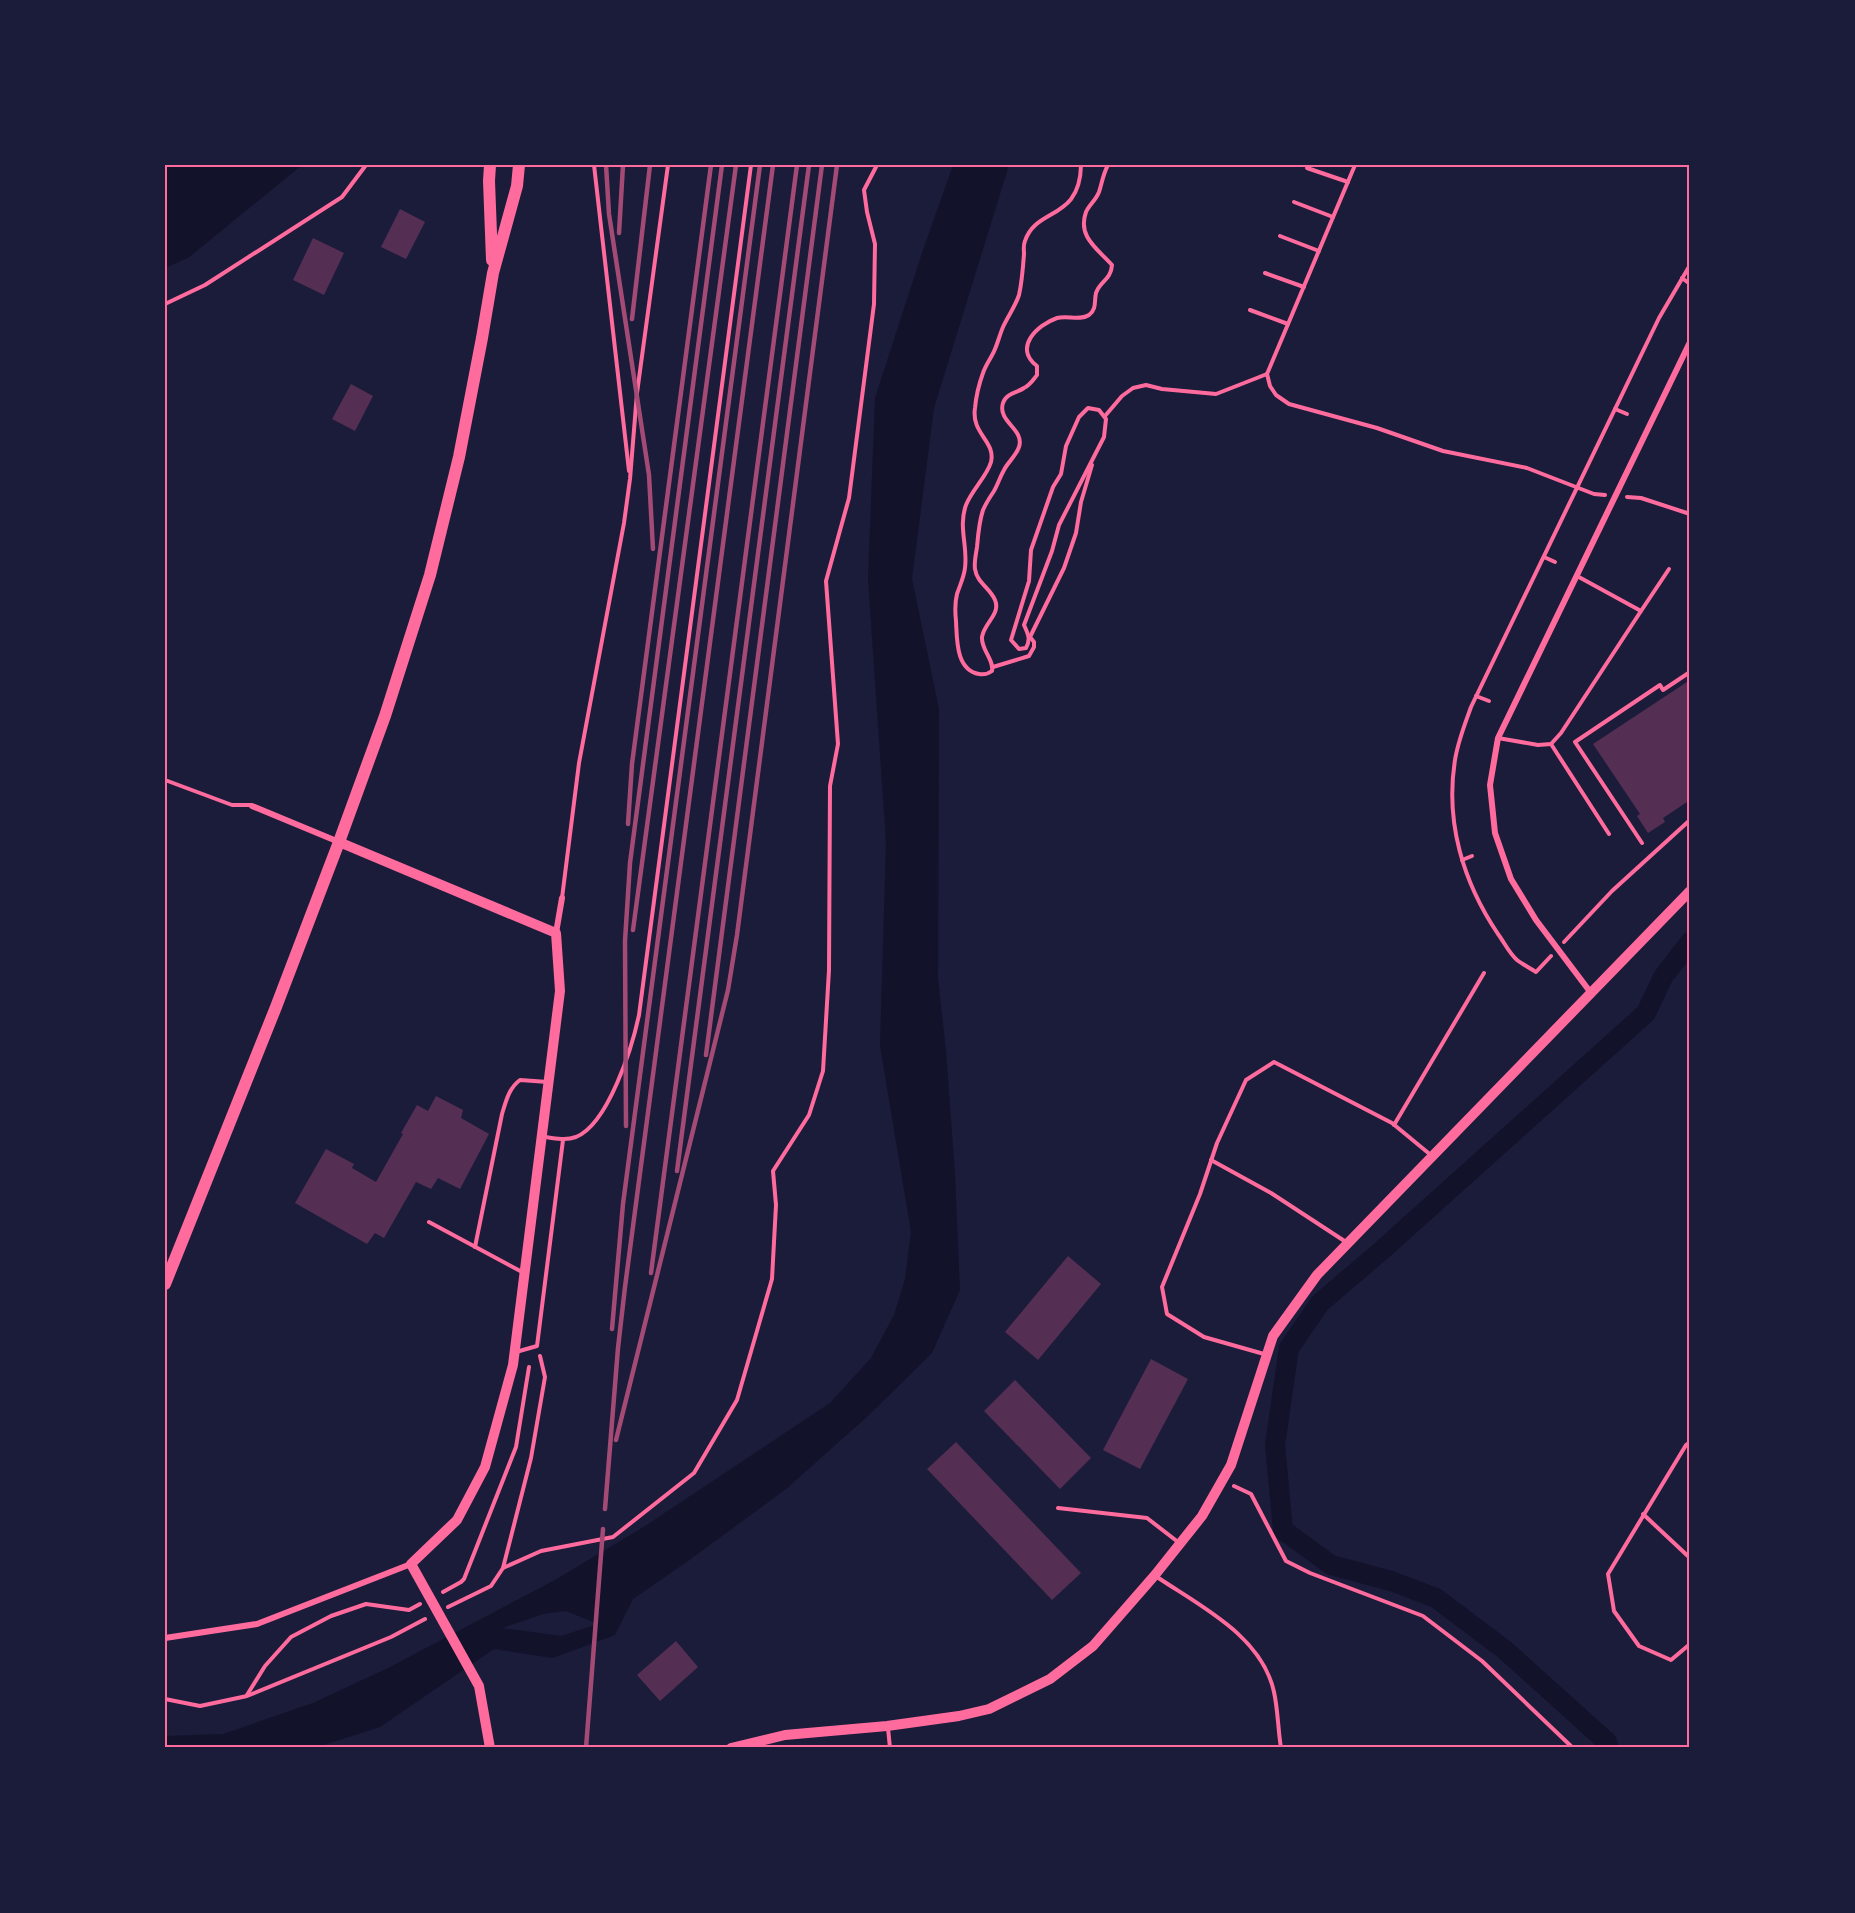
<svg xmlns="http://www.w3.org/2000/svg" width="1855" height="1913" viewBox="0 0 1855 1913" font-family="Poppins,sans-serif">
	<style>
		.water { fill: #12122b; fill-rule: evenodd }
		.lines { fill: none; stroke-linecap: round; stroke-linejoin: round }
		.canal { stroke: #12122b; stroke-width: 20 }
		.building { fill: #542f53 }
		.path { stroke: #ff6b9d; stroke-width: 4 }
		.service { stroke: #ff6b9d; stroke-width: 4 }
		.minor { stroke: #ff6b9d; stroke-width: 6 }
		.tertiary { stroke: #ff6b9d; stroke-width: 10 }
		.secondary { stroke: #ff6b9d; stroke-width: 12 }
		.rail { stroke: #a44b75; stroke-width: 4.5 }
		.neatline { fill: none; stroke: #ff6b9d; stroke-width: 2 }
	</style>
	<rect width="100%" height="100%" fill="#1b1b3a"/>
	<g class="water">
		<polygon points="165,165 302,165 188,258 165,268"/>
		<path d="M953,165H1009L934,408L912,579L939,709L938,978L946,1051L955,1174L960,1290L932,1353L869,1415L786,1489L688,1561L633,1599L615,1635L553,1658L494,1649L380,1727L314,1748H165V1736L223,1734L313,1703L390,1667L555,1580L642,1528L830,1403L871,1358L894,1315L905,1279L911,1232L880,1046L886,842L868,579L875,398L922,253ZM566,1611L598,1624L561,1636L502,1628L543,1614Z"/>
	</g>
	<g class="lines">
		<polyline class="canal" points="1609,1748 1607,1742 1505,1650 1436,1598 1391,1581 1331,1565 1283,1530 1275,1445 1289,1348 1320,1303 1381,1251 1646,1013 1663,977 1690,942"/>
	</g>
	<g class="building">
		<polygon points="400,209 425,222 406,259 381,247"/>
		<polygon points="313,238 344,253 324,295 293,280"/>
		<polygon points="351,384 373,396 355,431 332,419"/>
		<polygon points="1690,680 1690,800 1663,818 1665,822 1648,833 1637,816 1640,814 1593,744"/>
		<polygon points="436,1096 463,1110 461,1118 489,1134 460,1189 438,1178 431,1189 416,1182 384,1238 375,1233 367,1244 295,1203 326,1149 354,1164 352,1168 376,1182 403,1134 401,1133 417,1105 428,1111"/>
		<polygon points="1068,1256 1101,1284 1038,1360 1005,1332"/>
		<polygon points="1151,1359 1188,1379 1140,1469 1103,1450"/>
		<polygon points="1015,1380 1091,1458 1060,1489 984,1411"/>
		<polygon points="956,1442 1081,1573 1052,1600 927,1469"/>
		<polygon points="676,1641 698,1667 660,1701 637,1675"/>
	</g>
	<g class="lines">
		<g class="path">
			<path d="M1081,165C1080,221 1036,207 1025,241C1023,245 1024,250 1024,254C1023,268 1022,282 1019,295C1015,307 1008,316 1003,327C1000,334 998,342 995,349C992,357 986,364 983,373C979,384 976,397 975,408C971,434 996,441 991,462C987,476 972,490 966,505C958,527 968,546 965,568C964,577 960,585 957,594C955,602 955,612 956,621C957,640 956,670 979,674C985,675 988,674 992,671C994,659 981,650 982,637C984,623 1001,614 995,600C990,588 977,583 975,569C974,562 976,554 977,547C978,535 979,522 983,510C986,503 990,497 994,491C998,484 1000,477 1004,470C1008,462 1016,456 1019,447C1025,429 997,422 1003,403C1006,393 1017,393 1024,388C1030,385 1033,380 1037,375V366C1013,348 1037,325 1057,318C1067,315 1080,321 1089,315C1097,309 1094,301 1096,293C1100,281 1111,280 1112,265C1098,249 1077,237 1086,212C1089,205 1096,200 1099,192C1102,183 1103,174 1108,165"/>
			<polyline points="1355,165 1267,374 1270,386 1276,395 1289,404 1377,428 1443,451 1527,468 1594,494 1605,495"/>
			<polyline points="1307,168 1348,182"/>
			<polyline points="1294,202 1333,217"/>
			<polyline points="1280,236 1319,251"/>
			<polyline points="1265,273 1304,287"/>
			<polyline points="1682,278 1690,284"/>
			<polyline points="165,304 205,285 342,197 366,165"/>
			<polyline points="1250,310 1288,324"/>
			<path d="M1088,408L1099,410L1106,419L1104,437L1059,525L1052,551L1024,625C1028,634 1031,639 1026,648L1019,649L1011,640L1029,581L1031,550L1053,487L1061,474L1066,446L1079,417Z"/>
			<polyline points="1615,409 1627,414"/>
			<polyline points="1105,416 1122,396 1133,388 1146,385 1162,389 1216,394 1267,374"/>
			<polyline points="1627,497 1641,498 1690,514"/>
			<polyline points="1544,557 1555,562"/>
			<polyline points="993,667 1029,656 1034,647 1034,642 1030,637 1064,568 1076,533 1081,502 1092,465"/>
			<polyline points="1476,696 1489,701"/>
			<polyline points="1642,843 1575,742 1660,685 1663,690 1690,672"/>
			<polyline points="1462,860 1472,856"/>
			<polyline points="1564,942 1612,891 1690,820"/>
			<path d="M1551,956L1536,972C1530,968 1522,964 1517,960C1509,953 1504,942 1498,934C1463,882 1445,822 1455,760C1458,741 1465,724 1471,707L1659,318L1690,265"/>
			<polyline points="1234,1486 1251,1494 1286,1561 1310,1573 1423,1616 1482,1661 1573,1748"/>
			<polyline points="503,1568 541,1551 613,1537 694,1473 737,1400 772,1279 776,1205 773,1171 809,1115 823,1071 829,970 830,786 838,744 826,581 849,498 874,304 875,244 867,212 864,190 877,165"/>
			<polyline points="443,1592 461,1582 464,1579 516,1447 529,1367"/>
			<polyline points="448,1607 491,1586 503,1568 531,1458 545,1377 540,1356"/>
			<polyline points="247,1695 265,1666 291,1637 331,1616 366,1604 409,1610 420,1604"/>
			<polyline points="165,1699 200,1706 247,1696 391,1637 425,1619"/>
		</g>
		<g class="service">
			<polyline points="594,165 629,471"/>
			<polyline points="1641,611 1669,569"/>
			<polyline points="1498,738 1538,745 1551,744 1561,733 1641,611 1577,576"/>
			<polyline points="1551,744 1609,834"/>
			<polyline points="165,780 232,805 251,805"/>
			<polyline points="562,898 579,763 624,523 630,479 637,393 668,165"/>
			<polyline points="1394,1125 1484,973"/>
			<path d="M544,1137C555,1138 565,1141 576,1137C608,1124 632,1048 639,1015L751,165"/>
			<polyline points="1211,1160 1271,1193 1346,1242"/>
			<polyline points="429,1222 524,1273"/>
			<path d="M475,1247L502,1114C506,1101 509,1088 520,1080L548,1082"/>
			<polyline points="516,1352 537,1346 563,1140"/>
			<polyline points="1264,1354 1204,1337 1167,1314 1162,1287 1200,1194 1217,1143 1246,1080 1274,1062 1392,1123 1432,1156"/>
			<polyline points="1690,1442 1686,1445 1608,1574 1614,1611 1639,1646 1671,1660 1690,1644"/>
			<polyline points="1058,1508 1147,1518 1178,1542"/>
			<polyline points="1643,1514 1690,1558"/>
			<path d="M1157,1577C1200,1606 1262,1636 1274,1692C1278,1710 1278,1730 1281,1748"/>
			<polyline points="888,1728 890,1748"/>
		</g>
		<g class="minor">
			<polyline points="252,806 339,842"/>
			<polyline points="556,933 562,898"/>
			<polyline points="1591,993 1536,920 1511,879 1495,833 1490,785 1498,738 1690,342"/>
			<polyline points="165,1638 257,1624 411,1564"/>
		</g>
		<g class="tertiary">
			<polyline points="339,842 556,933 560,991 513,1365 485,1467 457,1520 411,1564 479,1686 490,1748"/>
			<polyline points="731,1748 785,1735 887,1726 959,1716 989,1709 1050,1679 1093,1646 1155,1575 1202,1516 1231,1465 1273,1336 1317,1275 1690,891"/>
		</g>
		<g class="secondary">
			<polyline points="490,165 489,181 492,260"/>
			<polyline points="165,1284 276,1007 339,842 385,716 430,575 459,457 482,338 493,273 517,186 519,165"/>
		</g>
		<g class="rail">
			<polyline points="606,165 609,214 649,475 653,549"/>
			<polyline points="619,233 623,165"/>
			<polyline points="632,319 650,165"/>
			<polyline points="628,824 632,764 711,165"/>
			<polyline points="633,930 736,165"/>
			<polyline points="706,1055 822,165"/>
			<polyline points="626,1126 625,941 630,863 722,165"/>
			<polyline points="677,1171 809,165"/>
			<polyline points="651,1273 797,165"/>
			<polyline points="612,1329 623,1204 760,165"/>
			<polyline points="616,1440 728,990 737,935 837,165"/>
			<polyline points="605,1509 618,1348 625,1287 773,165"/>
			<polyline points="586,1748 603,1529"/>
		</g>
	</g>
	<rect width="1855" height="1913" fill="none" stroke="#1b1b3a" stroke-width="333"/>
	<rect x="166" y="166" width="1522" height="1580" class="neatline"/>
</svg>
